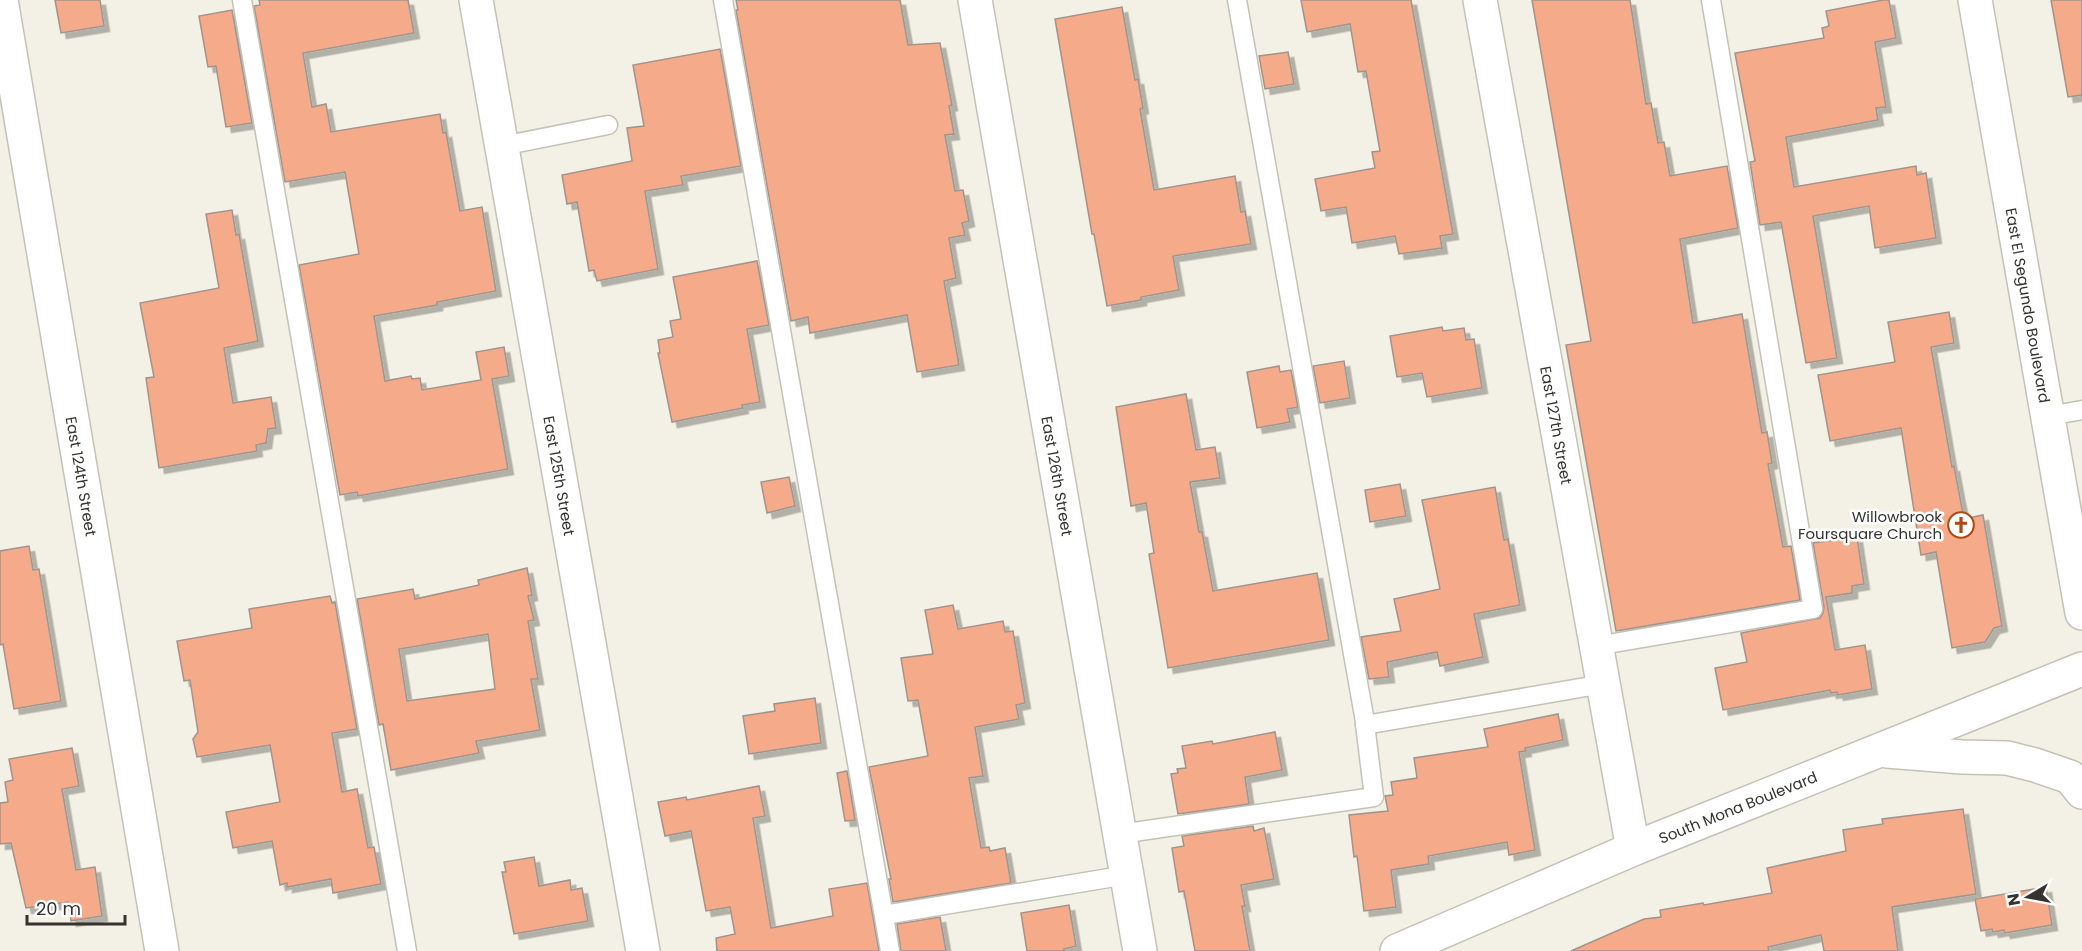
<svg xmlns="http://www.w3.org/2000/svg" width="2082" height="951" viewBox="0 0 2082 951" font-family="Poppins,sans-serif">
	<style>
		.building { fill: #f5aa8a; stroke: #a0948e; stroke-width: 1.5; fill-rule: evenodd; filter: url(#shadow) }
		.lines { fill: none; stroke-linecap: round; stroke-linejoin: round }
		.lane-casing { stroke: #c4c2b6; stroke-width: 21 }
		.street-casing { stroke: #c4c2b6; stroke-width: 36 }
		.secondary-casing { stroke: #c4c2b6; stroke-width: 36 }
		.lane { stroke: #fff; stroke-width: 18 }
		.street { stroke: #fff; stroke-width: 33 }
		.secondary { stroke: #fff; stroke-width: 33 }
		.labels { text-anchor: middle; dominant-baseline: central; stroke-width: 5; stroke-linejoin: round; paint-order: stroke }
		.street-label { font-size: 15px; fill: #34332e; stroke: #fff }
		.poi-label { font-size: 15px; fill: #34332e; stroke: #fff; text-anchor: end }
	</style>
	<defs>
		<filter id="shadow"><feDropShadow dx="5.5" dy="5.5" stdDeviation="0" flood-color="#0004"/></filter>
	</defs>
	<rect width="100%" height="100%" fill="#f3f1e5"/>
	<g class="building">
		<polygon points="55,0 100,0 104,26 61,33"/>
		<polygon points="259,0 408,0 414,33 303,53 312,107 326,104 331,132 440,114 443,133 446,132 460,211 482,207 496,291 437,302 437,305 374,316 385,381 411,376 412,379 420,378 422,390 481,380 476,352 504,347 509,376 492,379 508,469 358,496 357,492 340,495 299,265 359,254 345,172 285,182 254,6 260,5"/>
		<polygon points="736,0 900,0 908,45 940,43 952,105 949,106 954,134 945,135 955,191 963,190 969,221 962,223 965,235 949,238 956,278 944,281 959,365 917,372 907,315 810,333 808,317 791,321 736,10 738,10"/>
		<polygon points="1301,0 1411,0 1453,234 1440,236 1442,248 1399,254 1395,236 1352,243 1346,207 1321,211 1315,179 1375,168 1372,152 1380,151 1366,71 1358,72 1350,24 1307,32"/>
		<polygon points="1532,0 1630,0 1646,104 1651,103 1658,143 1664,142 1670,176 1727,166 1738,228 1680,239 1693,323 1742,314 1762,433 1767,432 1772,463 1768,464 1783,547 1791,546 1800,600 1616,631 1566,345 1591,341"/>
		<polygon points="1883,0 1889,0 1896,38 1875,42 1886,107 1876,108 1878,120 1786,137 1794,187 1916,166 1917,175 1926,173 1936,238 1875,248 1869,206 1813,216 1837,358 1806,363 1781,222 1760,225 1750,162 1755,161 1735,53 1824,38 1822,28 1829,26 1826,11"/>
		<polygon points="2051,0 2082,0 2082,95 2068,97"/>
		<polygon points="1122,7 1135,80 1138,79 1143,108 1140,109 1154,190 1235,176 1241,212 1245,211 1251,244 1173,256 1179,290 1141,297 1141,300 1107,306 1094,234 1092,234 1055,19"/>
		<polygon points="232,10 252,123 226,127 216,66 208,67 199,16"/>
		<polygon points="720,49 741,166 681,176 683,185 645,191 658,269 597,281 594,270 589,271 577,202 567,204 562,175 632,161 627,128 644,126 633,65"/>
		<polygon points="1288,52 1294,84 1265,89 1259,56"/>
		<polygon points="232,210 236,235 239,234 258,341 224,348 233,403 271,397 276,428 268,429 266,443 256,445 257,451 159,468 146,378 154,377 140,303 219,288 206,214"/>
		<polygon points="757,261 769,325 747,329 760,402 742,405 743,408 672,422 658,353 660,353 658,340 673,337 670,321 681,319 673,277"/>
		<polygon points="1949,312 1954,343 1931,347 1952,467 1954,466 1964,519 1983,515 2002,626 1994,628 1985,642 1952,648 1936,552 1921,555 1901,428 1830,441 1818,375 1895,362 1888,322"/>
		<polygon points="1442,327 1443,331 1464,328 1466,340 1474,339 1482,388 1427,397 1422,373 1397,377 1390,336"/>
		<polygon points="1344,361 1350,398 1320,403 1313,366"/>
		<polygon points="1279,366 1280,372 1291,370 1298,407 1287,409 1290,422 1257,428 1247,372"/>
		<polygon points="1186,394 1196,450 1215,447 1220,478 1190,482 1199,532 1202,532 1213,591 1317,573 1329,640 1168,668 1149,554 1154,553 1146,503 1131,506 1116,407"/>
		<polygon points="789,477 795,506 767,513 761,482"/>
		<polygon points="1400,484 1406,516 1370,522 1365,490"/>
		<polygon points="1495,487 1504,540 1508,539 1520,605 1474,614 1483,657 1440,666 1437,652 1387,662 1389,677 1369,679 1361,637 1401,631 1394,599 1440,589 1422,500"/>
		<polygon points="1857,537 1864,584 1852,586 1852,593 1826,597 1835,650 1865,645 1872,689 1838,695 1837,692 1831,693 1830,690 1723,710 1715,668 1747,662 1741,633 1820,618 1823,613 1824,607 1813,543"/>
		<polygon points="29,546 33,570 39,569 61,701 14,709 3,644 0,645 0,551"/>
		<path d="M527,568L532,595L528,596L534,620L528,621L538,679H531L540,730L476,741L479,753L391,770L383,724L379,725L357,599L413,589L415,599L479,585L478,580ZM488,634L495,689L407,701L399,649Z"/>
		<polygon points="330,596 332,603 335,602 357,729 332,733 342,792 357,789 368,848 374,847 381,884 333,893 331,879 287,887 287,883 280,885 272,841 233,848 226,812 280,802 270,745 197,757 193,739 198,732 190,680 184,681 177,641 252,628 249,609"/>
		<polygon points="953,605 958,629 1003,621 1005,632 1013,631 1025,703 1016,705 1019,719 975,727 983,776 969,778 981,848 989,847 990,851 1005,848 1011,883 893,902 889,879 891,879 869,767 928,756 918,700 908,701 901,658 933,654 925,610"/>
		<polygon points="815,698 821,743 749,754 743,716 775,711 774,704"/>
		<polygon points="1558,714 1563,740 1525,748 1526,751 1519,752 1535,850 1509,855 1507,842 1428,856 1429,864 1391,870 1396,907 1364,911 1357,856 1354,857 1349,815 1388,811 1385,796 1393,795 1391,782 1417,778 1414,758 1488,747 1484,729"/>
		<polygon points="1275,732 1282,770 1245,777 1249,804 1178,814 1171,774 1178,773 1177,769 1186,768 1182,746 1212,741 1213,744"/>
		<polygon points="72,748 79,786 62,789 76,870 95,867 102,916 71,921 68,902 26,908 11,843 0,844 0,803 8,802 5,782 13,780 9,759"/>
		<polygon points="847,771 855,820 845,821 837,773"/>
		<polygon points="759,786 765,816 753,818 771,928 833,916 829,889 867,883 879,951 717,951 716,938 735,934 730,907 706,911 691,831 665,836 658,802 686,797 687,800"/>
		<polygon points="1963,809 1976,894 1892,907 1898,951 1824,951 1821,935 1768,947 1769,951 1571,951 1644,919 1661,917 1660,910 1703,903 1704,905 1772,893 1767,868 1846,851 1843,830 1883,824 1882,819"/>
		<polygon points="1253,826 1254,831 1264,828 1274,879 1241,885 1245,906 1242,906 1250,951 1195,951 1184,891 1179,892 1172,848 1184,846 1182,836"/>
		<polygon points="534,857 539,886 570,880 571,890 582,888 588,921 514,934 502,872 506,872 504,862"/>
		<polygon points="2046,887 2052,925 2005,933 2004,930 1993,932 1992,929 1981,931 1975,899"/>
		<polygon points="1069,905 1076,946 1064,949 1064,951 1027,951 1021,913"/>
		<polygon points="940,917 946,951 901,951 897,924"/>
	</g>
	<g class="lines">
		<g class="lane-casing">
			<g id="lane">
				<polyline points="242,0 407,951"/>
				<polyline points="723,0 890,951"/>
				<polyline points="502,146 608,125"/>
				<polyline points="2048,416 2082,410"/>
				<polyline points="1596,646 1813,609 1711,0"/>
				<polyline points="1365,725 1603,684"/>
				<polyline points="1120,834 1374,797 1364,716 1237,0"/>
				<polyline points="884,915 1127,875"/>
			</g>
		</g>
		<g class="street-casing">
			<g id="street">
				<path id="s1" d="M1,0L162,951"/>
				<path id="s2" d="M476,0L643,951"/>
				<path id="s3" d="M975,0L1140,951"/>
				<path id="s4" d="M1480,0L1633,849"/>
			</g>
		</g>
		<g class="secondary-casing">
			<g id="secondary">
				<path id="s5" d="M1975,0L2082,613"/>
				<polyline points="1887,751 1962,757 2007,758 2035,765 2070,777 2082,792"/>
				<path id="s6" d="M1397,951L1633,849L2082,669"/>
			</g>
		</g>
		<use href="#lane" class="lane"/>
		<use href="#street" class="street"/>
		<use href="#secondary" class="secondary"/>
	</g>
	<defs>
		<g id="church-ring" transform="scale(1.35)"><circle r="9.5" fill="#fff" stroke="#ac4911" stroke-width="1.5"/><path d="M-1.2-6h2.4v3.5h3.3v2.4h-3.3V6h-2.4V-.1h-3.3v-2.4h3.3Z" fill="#ac4911"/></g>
	</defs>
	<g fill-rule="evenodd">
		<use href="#church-ring" x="1961" y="525"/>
	</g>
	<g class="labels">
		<g class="street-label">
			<text stroke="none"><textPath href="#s5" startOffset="310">East El Segundo Boulevard</textPath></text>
			<text stroke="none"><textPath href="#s4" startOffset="432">East 127th Street</textPath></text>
			<text stroke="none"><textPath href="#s1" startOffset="483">East 124th Street</textPath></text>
			<text stroke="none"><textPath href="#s2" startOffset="483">East 125th Street</textPath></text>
			<text stroke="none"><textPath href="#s3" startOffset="483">East 126th Street</textPath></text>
			<text stroke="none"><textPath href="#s6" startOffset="370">South Mona Boulevard</textPath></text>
		</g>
		<g class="poi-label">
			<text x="1942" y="516">Willowbrook<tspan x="1942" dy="17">Foursquare Church</tspan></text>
		</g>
	</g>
	<g transform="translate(2028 897) rotate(260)" stroke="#ffffff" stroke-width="4.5" paint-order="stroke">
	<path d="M0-4.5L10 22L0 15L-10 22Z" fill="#34332e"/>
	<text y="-9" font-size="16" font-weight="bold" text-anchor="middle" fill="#34332e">N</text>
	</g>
	<path d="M27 915v9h98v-9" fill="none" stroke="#34332e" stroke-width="3"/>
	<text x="36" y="915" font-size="18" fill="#34332e" stroke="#ffffff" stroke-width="4.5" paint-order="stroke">20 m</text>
</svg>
